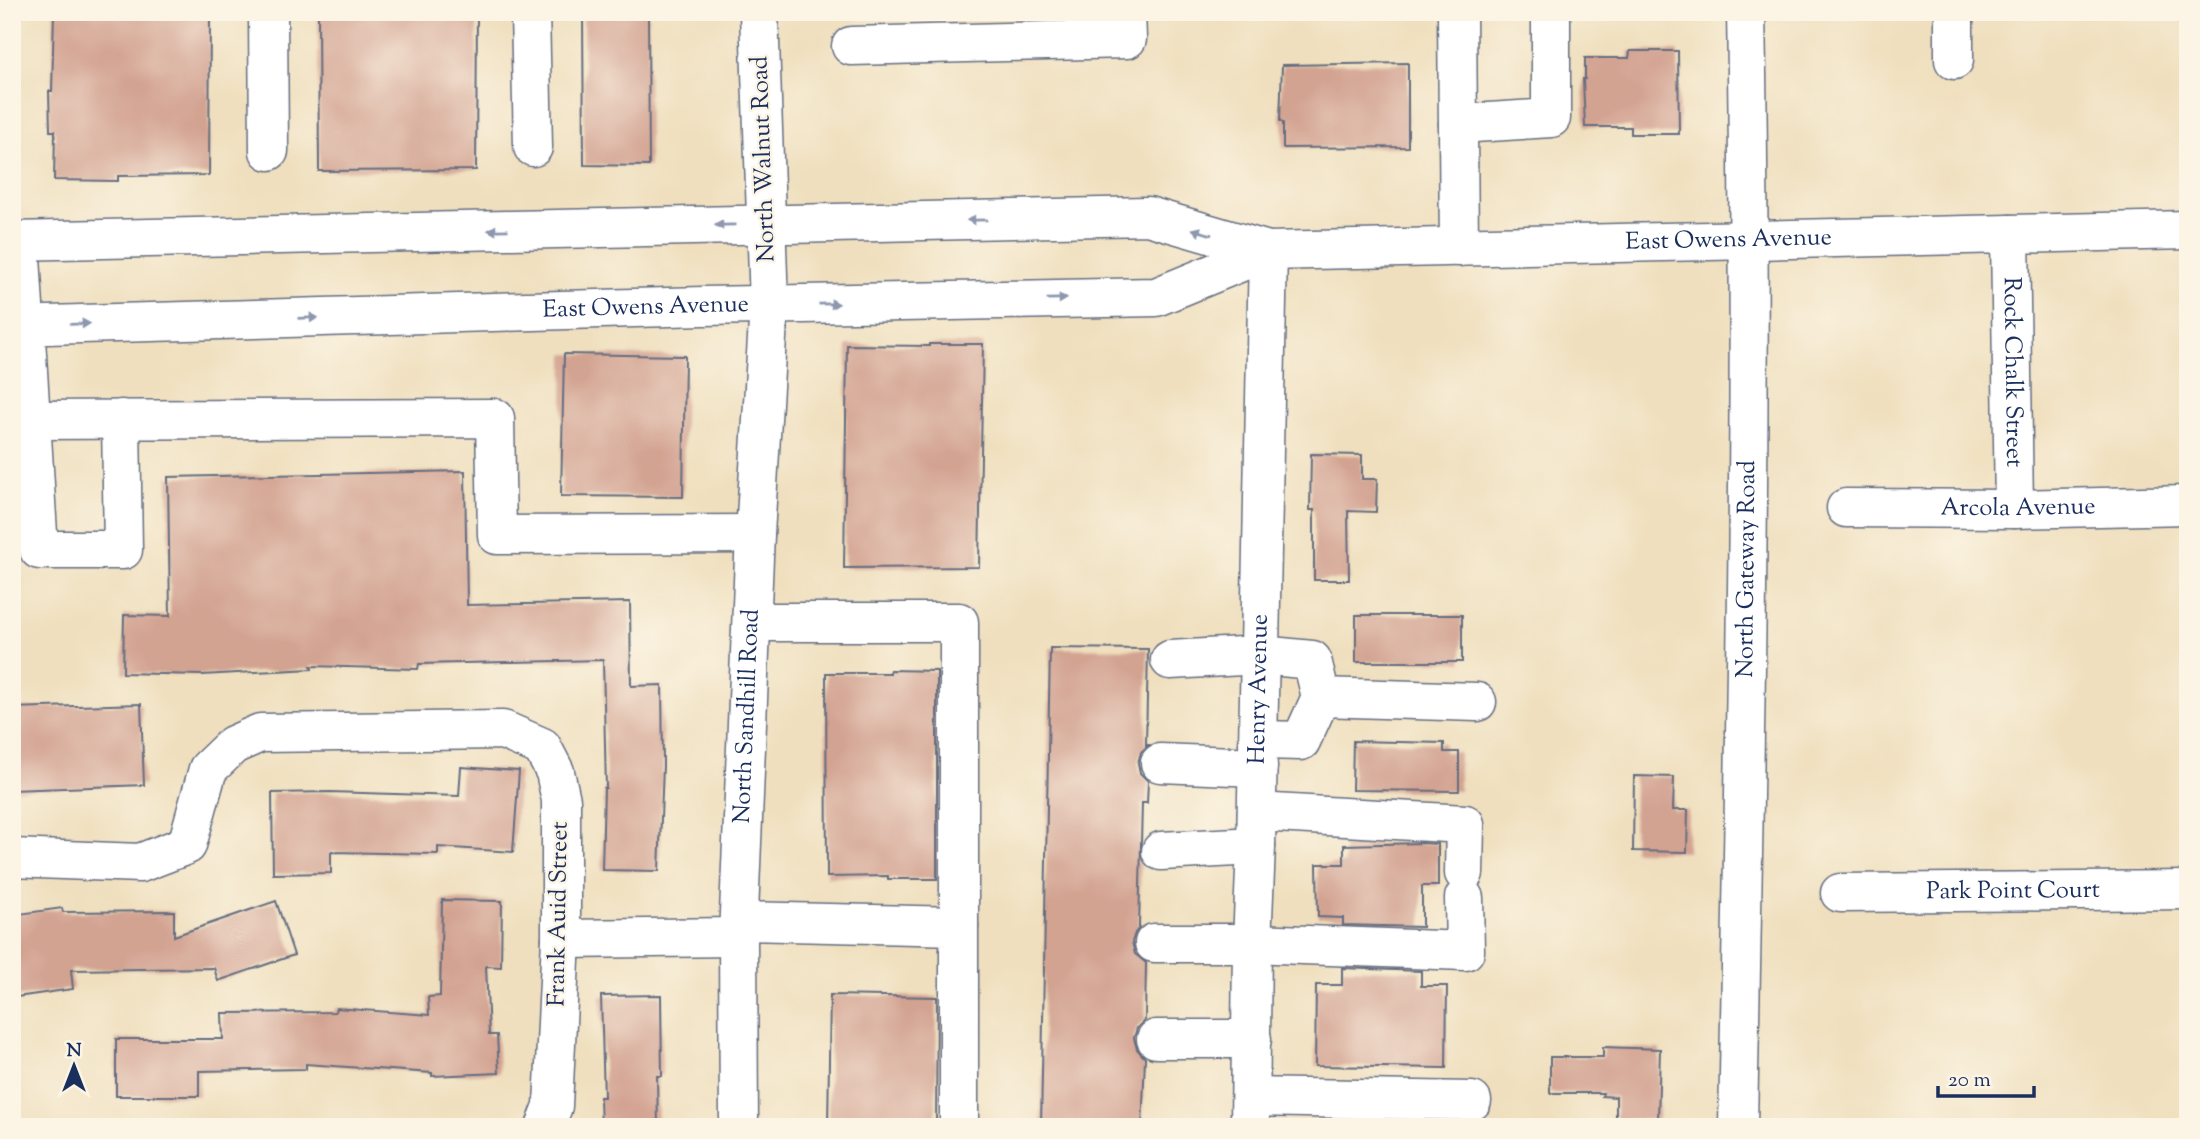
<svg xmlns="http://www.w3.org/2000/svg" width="2200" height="1139" viewBox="0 0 2200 1139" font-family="'Sorts Mill Goudy',serif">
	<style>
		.building { fill: #d3a392 }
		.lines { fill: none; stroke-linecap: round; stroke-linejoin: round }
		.minor-casing { stroke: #656d80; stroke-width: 41 }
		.major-casing { stroke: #656d80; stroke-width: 41 }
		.minor { stroke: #fff; stroke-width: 38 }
		.major { stroke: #fff; stroke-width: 38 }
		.oneway { fill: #8d97ae }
		.labels { text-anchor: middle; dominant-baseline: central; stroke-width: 5; stroke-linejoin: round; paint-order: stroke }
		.street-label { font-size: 24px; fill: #1b2f5e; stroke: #fcf5e5 }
	</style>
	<rect width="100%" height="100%" fill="#fcf5e5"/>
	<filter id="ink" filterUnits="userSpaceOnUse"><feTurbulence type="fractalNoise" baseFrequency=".0143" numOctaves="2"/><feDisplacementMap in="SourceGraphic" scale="14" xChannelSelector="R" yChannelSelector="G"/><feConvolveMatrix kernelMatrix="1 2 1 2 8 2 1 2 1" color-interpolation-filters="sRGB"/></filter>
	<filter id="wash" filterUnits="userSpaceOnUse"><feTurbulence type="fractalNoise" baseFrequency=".00686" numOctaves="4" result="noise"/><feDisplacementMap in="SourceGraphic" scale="28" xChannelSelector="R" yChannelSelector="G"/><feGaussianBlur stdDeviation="1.57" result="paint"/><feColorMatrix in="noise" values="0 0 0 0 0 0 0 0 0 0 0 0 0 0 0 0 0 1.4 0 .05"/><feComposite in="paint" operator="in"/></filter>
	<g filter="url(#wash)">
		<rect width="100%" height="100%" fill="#efdfbe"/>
		<g id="blocks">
			<g class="building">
				<polygon points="54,12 210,12 209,175 118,176 118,181 54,180 55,131 50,131 49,91 52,91"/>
				<polygon points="318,12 477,12 476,170 319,171"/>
				<polygon points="583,12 648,12 649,166 584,165"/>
				<polygon points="1630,51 1678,51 1679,134 1631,134 1631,127 1585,127 1583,79 1585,79 1585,58 1629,58"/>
				<polygon points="1408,63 1408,147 1283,148 1283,123 1280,121 1282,65"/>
				<polygon points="929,344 983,344 979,567 844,568 847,345 929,346"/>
				<polygon points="564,354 685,356 683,497 561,496"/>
				<polygon points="1311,454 1362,455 1362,479 1377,479 1376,512 1348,511 1349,580 1314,580 1314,510 1310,510"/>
				<polygon points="465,471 467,605 630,602 631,686 662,685 663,766 659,871 602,870 604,788 606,788 603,660 419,664 418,669 311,666 312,669 202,675 123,673 124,615 170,616 168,477"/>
				<rect x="1356" y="615" width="106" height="47"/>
				<polygon points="1050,648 1148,649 1146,745 1149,745 1141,752 1138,763 1140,773 1148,781 1147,803 1142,803 1139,928 1135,933 1132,942 1135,954 1146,963 1145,1020 1137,1028 1134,1038 1137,1049 1145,1058 1142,1127 1041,1127"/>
				<polygon points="890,670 937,671 937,879 888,879 888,876 827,877 826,673 890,673"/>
				<polygon points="141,704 144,785 12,790 12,708"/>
				<polygon points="1353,741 1444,743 1444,752 1459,752 1459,791 1352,790"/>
				<polygon points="461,767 519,771 513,852 438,847 438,854 331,852 331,873 273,874 272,793 330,792 459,796"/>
				<polygon points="1634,776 1674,777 1673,810 1688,810 1687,852 1633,851"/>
				<polygon points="1422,843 1438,844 1438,886 1422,886 1422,927 1343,925 1343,918 1318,917 1317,864 1344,864 1344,845"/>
				<polygon points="442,900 502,901 501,967 486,966 489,1035 497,1035 499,1073 432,1076 432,1073 306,1064 306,1069 199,1071 199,1096 116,1096 116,1039 223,1039 222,1013 335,1012 336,1008 429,1015 428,997 440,996"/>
				<polygon points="276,901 294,955 218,981 214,968 71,970 73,989 16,997 12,971 12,915 62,908 63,912 174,911 174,936"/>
				<polygon points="1342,968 1421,971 1421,986 1447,986 1446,1068 1315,1066 1316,985 1342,985"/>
				<polygon points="661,995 662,1076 657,1076 658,1127 601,1127 600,1097 604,1097 601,996"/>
				<polygon points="830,995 937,997 936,1127 828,1127"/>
				<polygon points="1603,1047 1660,1049 1658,1120 1616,1119 1616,1097 1602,1096 1603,1093 1550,1093 1550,1057 1603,1057"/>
			</g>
		</g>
	</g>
	<g filter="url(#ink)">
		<use href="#blocks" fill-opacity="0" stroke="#656d80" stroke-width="2"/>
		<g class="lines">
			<g class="minor-casing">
				<g id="minor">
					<polyline points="268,12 269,151"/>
					<polyline points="530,12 533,147"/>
					<polyline points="1457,12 1459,247"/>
					<polyline points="1954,12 1954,60"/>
					<polyline points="851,46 1127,39 1126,12"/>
					<polyline points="1458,124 1551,118 1551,12"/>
					<path id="s1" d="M2010,234L2014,509"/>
					<polyline points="20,241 39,550 123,550 121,419"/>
					<polyline points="31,420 495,418 497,535 755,534"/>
					<path id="s2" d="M1846,508L2014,509L2188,505"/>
					<polyline points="753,622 959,622 959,926"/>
					<polyline points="1170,660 1260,655 1312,660 1321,697 1301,741 1258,740"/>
					<polyline points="1321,697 1477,702"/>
					<polyline points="1160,763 1258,767"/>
					<polyline points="1257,812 1465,824 1464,873"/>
					<polyline points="1161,851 1256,846"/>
					<polyline points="12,858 140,863 187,845 208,769 233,745 260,733 503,730 542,747 555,772 561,800 561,939 553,1106 545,1127"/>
					<path id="s3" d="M1840,893L2188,890"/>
					<polyline points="740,921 959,926 959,1127"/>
					<polyline points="561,939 738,937"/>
					<polyline points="1154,943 1252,943 1465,951 1464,898"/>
					<polyline points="1156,1039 1252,1039"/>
					<polyline points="1251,1097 1472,1101"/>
					<path id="s4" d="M739,1127L738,937L755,534L769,305L759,12"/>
					<path id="s5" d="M1250,1127L1252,943L1256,846L1268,251"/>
					<path id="s6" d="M1738,1127C1745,755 1753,384 1746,12"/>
				</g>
			</g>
			<g class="major-casing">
				<g id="major">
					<path id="s7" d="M12,241L1148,216L1268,251L2188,230"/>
					<path id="s8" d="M12,326L703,306L1156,297L1268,251"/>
				</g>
			</g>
			<use href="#minor" class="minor"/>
			<use href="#major" class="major"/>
		</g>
		<defs><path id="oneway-solid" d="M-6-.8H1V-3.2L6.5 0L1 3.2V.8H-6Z" transform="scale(1.75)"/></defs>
		<g class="oneway">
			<use href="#oneway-solid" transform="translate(977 220) rotate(179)"/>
			<use href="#oneway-solid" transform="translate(725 225) rotate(179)"/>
			<use href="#oneway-solid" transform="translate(498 230) rotate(179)"/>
			<use href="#oneway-solid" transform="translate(1202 232) rotate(-164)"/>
			<use href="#oneway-solid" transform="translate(1057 299) rotate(-1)"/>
			<use href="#oneway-solid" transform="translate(829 304) rotate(-1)"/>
			<use href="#oneway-solid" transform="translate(308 318) rotate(-2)"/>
			<use href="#oneway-solid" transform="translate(80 324) rotate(-2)"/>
		</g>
	</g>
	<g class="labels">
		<g class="street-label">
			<text transform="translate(764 159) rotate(-92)">North Walnut Road</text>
			<text stroke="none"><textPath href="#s7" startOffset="1722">East Owens Avenue</textPath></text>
			<text stroke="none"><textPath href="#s8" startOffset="634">East Owens Avenue</textPath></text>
			<text stroke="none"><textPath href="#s1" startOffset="138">Rock Chalk Street</textPath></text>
			<text stroke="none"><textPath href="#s2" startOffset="172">Arcola Avenue</textPath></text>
			<text stroke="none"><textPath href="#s6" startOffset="558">North Gateway Road</textPath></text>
			<text stroke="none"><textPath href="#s5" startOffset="438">Henry Avenue</textPath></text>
			<text stroke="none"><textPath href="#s4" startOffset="411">North Sandhill Road</textPath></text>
			<text stroke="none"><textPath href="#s3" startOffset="173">Park Point Court</textPath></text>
			<text transform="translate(559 914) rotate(-89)">Frank Auid Street</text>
		</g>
	</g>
	<rect width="2200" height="1139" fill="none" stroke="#fcf5e5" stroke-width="42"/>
	<g transform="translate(74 1066)" stroke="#fcf5e5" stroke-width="5" paint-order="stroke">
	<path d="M0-5L12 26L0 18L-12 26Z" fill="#1b2f5e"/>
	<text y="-10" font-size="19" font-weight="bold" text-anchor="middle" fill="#1b2f5e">N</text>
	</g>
	<path d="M1938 1086v10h96v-10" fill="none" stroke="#1b2f5e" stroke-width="3.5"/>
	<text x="1948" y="1086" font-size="21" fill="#1b2f5e" stroke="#fcf5e5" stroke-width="5" paint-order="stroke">20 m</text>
</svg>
